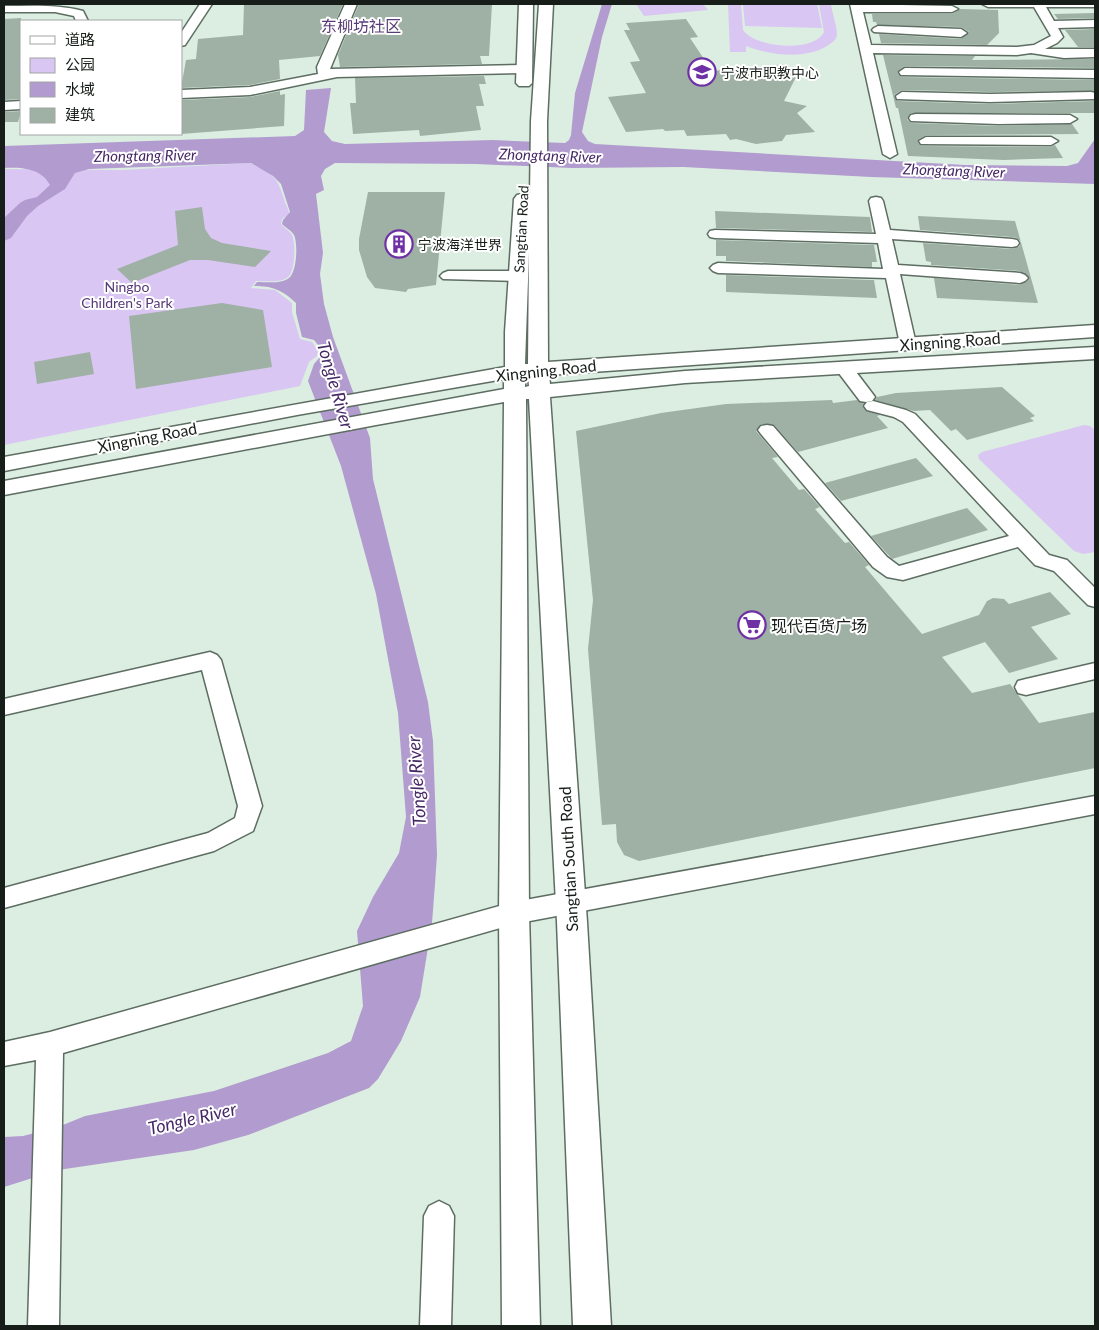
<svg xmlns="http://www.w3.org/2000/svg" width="1099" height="1330" viewBox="0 0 1099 1330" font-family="Lato,'Noto Sans SC',sans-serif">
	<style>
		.green { fill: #d9c6f3 }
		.water { fill: #b29ccf }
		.building { fill: #9fb0a4 }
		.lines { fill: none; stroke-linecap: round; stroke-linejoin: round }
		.minor-casing { stroke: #5d6d62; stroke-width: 3 }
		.major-casing { stroke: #5d6d62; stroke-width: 3 }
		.minor { fill: #fff; fill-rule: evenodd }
		.major { fill: #fff; fill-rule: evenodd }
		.labels { text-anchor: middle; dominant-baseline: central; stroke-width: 4; stroke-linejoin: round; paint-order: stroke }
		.far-poi-label { font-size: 14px; fill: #171e19; stroke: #fff; text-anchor: start }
		.far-street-label { font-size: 14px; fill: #171e19; stroke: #fff }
		.far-park-label { font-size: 14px; fill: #563877; stroke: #fff }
		.far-water-label { font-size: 15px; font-style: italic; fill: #472866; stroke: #fff }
		.far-quarter-label { font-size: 16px; fill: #593d78; stroke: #fff }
		.street-label { font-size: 16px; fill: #171e19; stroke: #fff }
		.poi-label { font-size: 16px; fill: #171e19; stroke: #fff; text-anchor: start }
		.water-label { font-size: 18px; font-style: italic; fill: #472866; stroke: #fff }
	</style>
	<rect width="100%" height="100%" fill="#dceee1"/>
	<g class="green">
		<polygon points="636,4 703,4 708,10 644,16"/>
		<path d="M728,4H741L743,30C755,48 814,53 824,32L819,4H831C832,13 837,25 837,35C836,41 831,43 827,46C804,60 769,55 746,46V52H730Z"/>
		<polygon points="743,4 817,4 822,28 745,26"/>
		<path d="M250,163C273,174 277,176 284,199C285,205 289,208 289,214L282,219L281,224C284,228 290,231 292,235C296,243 295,272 288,277C281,283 265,281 256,281L251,288L275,290L292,303V312L300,339L312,342L318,351L317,356L309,362L300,386L4,445V169L122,170Z"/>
		<polygon points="1084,425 1090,426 1095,430 1095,552 1083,554 1074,551 979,459 978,455 982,452"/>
	</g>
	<path class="water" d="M602,4H612L602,37L582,132L588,141L595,144L965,165L1067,166L1078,163L1095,139V184L871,177L683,167L572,168L476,164L335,163L325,169L321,176L324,190L316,194L323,253L320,274L324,304L333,337L370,438L373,479L428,702L433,741L437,855L435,884L432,923L420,997L401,1041L378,1079L369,1088L248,1135L194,1150L58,1170L4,1187V1137L23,1136L58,1127L85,1116L214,1091L328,1053L351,1041L363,1006L357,931L373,897L399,853L406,817L398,713L376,594L341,466L308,381L314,364L320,357L322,350L314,340L302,337L296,313V303C282,290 273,286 254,286L257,282C267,282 281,284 289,278C297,272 298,243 294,235C292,231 286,228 282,224L283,220L290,212L281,184L273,176L251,163L89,169L75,173L65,189L38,206L27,216L11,238L4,241V218L20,203L25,200L37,197L50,185C41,168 21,167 4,168V146L295,136L304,130L306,90L331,88L324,132L332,141L345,144L493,140L565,143L569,140L571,135L575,93Z"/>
	<g class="building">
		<polygon points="244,4 343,4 320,56 279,60 280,79 250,85 181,88 186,60 196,59 198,39 243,35"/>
		<polygon points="359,4 492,4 489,56 480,56 482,64 340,67 338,55"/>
		<polygon points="960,9 998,10 999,33 987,45 881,43 879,34 961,39 969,32 961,27 877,25 876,22 873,22 872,14 952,14"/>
		<polygon points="1095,13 1095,18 1058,19 1054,14"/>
		<polygon points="21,18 21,99 4,100 4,19"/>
		<polygon points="686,19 698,37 690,38 712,71 787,64 796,77 784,101 807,106 797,113 815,132 786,135 782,141 756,144 736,139 730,140 726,134 687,136 684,130 665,131 663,129 626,132 608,97 646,93 630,62 640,61 624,30 630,30 626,23"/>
		<polygon points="1095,29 1095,47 1078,47 1065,30"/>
		<polygon points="883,55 975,56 972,60 1095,59 1095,68 905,66 897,72 901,77 1095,80 1095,91 990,92 902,90 894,95 897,101 990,104 1095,101 1095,113 911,113 907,119 911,123 998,126 1072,124 1079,134 926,135 917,141 921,146 1051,147 1055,145 1063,158 1004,160 908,156 898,108 896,108"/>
		<polygon points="484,76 486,84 479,84 484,106 476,106 481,130 420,136 419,130 353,134 350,103 356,103 355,78"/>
		<polygon points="280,91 280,95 285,94 284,126 181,134 181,100 250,97"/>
		<polygon points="21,111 18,122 4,122 4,112"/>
		<polygon points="368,192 445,192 436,285 408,289 406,292 375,288 367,277 359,250 359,239"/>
		<polygon points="202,207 205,229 211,238 222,243 271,251 255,267 208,260 190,260 132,283 117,269 178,245 175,211"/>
		<polygon points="715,211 870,217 872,232 716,228"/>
		<polygon points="918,216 1015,221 1038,303 937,298 934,278 1020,285 1026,282 1030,278 1020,271 931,265 931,262 926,261 923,243 1012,249 1019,247 1021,242 1017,238 1012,237 920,230"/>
		<polygon points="716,240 874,245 877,262 872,262 872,267 726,261 726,256 716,256"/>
		<polygon points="726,275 874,280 877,298 726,292"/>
		<polygon points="222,303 263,310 272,367 136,389 129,316"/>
		<polygon points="90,352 94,374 37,384 34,362"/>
		<polygon points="1002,387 1035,416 1030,418 1034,421 967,440 956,429 951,431 930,410 914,411 875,400 877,397 896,393"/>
		<polygon points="832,400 833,403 857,400 864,403 862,406 866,411 880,415 877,416 888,428 798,452 774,425 761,424 756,431 778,457 772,458 799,490 804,489 820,507 815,509 845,543 849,542 869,565 865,567 922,634 979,615 987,601 993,598 1004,599 1009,604 1050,592 1071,614 1031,627 1058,659 1009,673 985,642 942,657 972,693 1010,684 1039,723 1095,712 1095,768 639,861 624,855 617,842 616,824 602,825 588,649 593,600 576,431 661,413 726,404"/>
		<polygon points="916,458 933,476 841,501 825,483"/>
		<polygon points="967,508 988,530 892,559 871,536"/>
	</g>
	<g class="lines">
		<g class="minor-casing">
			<g id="minor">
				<polygon points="200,4 212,4 185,45 181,46 181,33"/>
				<polygon points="345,4 357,4 330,69 525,65 531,69 525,73 337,77 250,95 181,98 181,90 250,87 318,74 317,67"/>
				<polygon points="850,4 952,6 958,9 952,12 863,12 871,45 1017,47 1034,45 1051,36 1034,7 988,7 982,4 1095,4 1095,7 1046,7 1054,21 1095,20 1095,27 1058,28 1063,37 1057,43 1045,49 1095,49 1095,57 1064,58 1031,53 1017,55 873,53 897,154 890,158 883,154"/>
				<path d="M4,6C31,6 57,4 83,11L88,21H76L74,16L55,12H4Z"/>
				<polygon points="878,26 961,29 967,33 961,37 874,32 872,30 874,28"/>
				<polygon points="905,68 1095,70 1095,78 901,75 899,72"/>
				<polygon points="902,92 990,94 1091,92 1095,93 1095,99 990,102 897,99 896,96"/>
				<polygon points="21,101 21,109 4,110 4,102"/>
				<polygon points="916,114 1070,115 1077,119 1070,123 998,124 911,121 909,118 911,115"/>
				<polygon points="926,137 1051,137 1058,141 1051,145 921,144 919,141"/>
				<polygon points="876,197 881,198 883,201 890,230 1012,239 1017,240 1019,243 1017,246 1012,247 892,239 898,265 1020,273 1025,275 1028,278 1025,281 1020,283 900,274 916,344 914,347 902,347 900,344 886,278 718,273 713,271 710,268 713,265 718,263 883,269 878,243 715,238 710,237 708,234 710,231 715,230 876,234 869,201 871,198"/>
				<polygon points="448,271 518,271 523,273 526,276 523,279 518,281 443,279 440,276 443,273"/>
				<polygon points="844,363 850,364 872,393 875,397 872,401 866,402 860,401 838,372 836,368 838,364"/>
				<polygon points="873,401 906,410 915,414 1049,555 1067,560 1095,588 1095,607 1088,605 1054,571 1035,565 1018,547 903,580 887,577 873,567 761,434 758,430 761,426 767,425 773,426 887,557 899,566 1009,536 903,422 894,417 867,410 864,406 867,402"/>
				<polygon points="210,652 217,655 221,660 262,806 253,831 214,851 4,908 4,888 208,833 235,818 238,806 202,670 4,715 4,699"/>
				<polygon points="1095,663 1095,679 1026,695 1018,693 1015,687 1018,681 1026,679"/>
				<polygon points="1095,796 1095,814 514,924 63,1053 59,1326 28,1326 36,1060 4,1066 4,1042 50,1032 514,902"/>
				<polygon points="439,1201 449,1206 454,1216 451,1326 420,1326 424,1216 429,1206"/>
			</g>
		</g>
		<g class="major-casing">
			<g id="major">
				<polygon points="519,4 533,4 532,83 529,86 519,86 516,83"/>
				<path d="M539,4H553L547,121L548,362L1095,325V337L549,375L550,384L685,371L1095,347V359L685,383L550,397L587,922L611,1326H573L557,922L529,399H526L529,913L540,1326H502L499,913L504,402L376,425L4,495V481L504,389V379L297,415L4,471V457L505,367V332L514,199L517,195L523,194L530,196L531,121ZM529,252L528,364H525ZM525,376H528L529,386L525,387Z"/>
			</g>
		</g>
		<use href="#minor" class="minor"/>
		<use href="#major" class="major"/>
	</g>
	<defs>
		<g id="university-ring" transform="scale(1.4375)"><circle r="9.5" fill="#fff" stroke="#6f30a6" stroke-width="1.5"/><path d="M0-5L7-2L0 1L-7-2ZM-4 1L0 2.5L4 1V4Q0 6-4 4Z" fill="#6f30a6"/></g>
		<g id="building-ring" transform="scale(1.4375)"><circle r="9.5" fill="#fff" stroke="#6f30a6" stroke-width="1.5"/><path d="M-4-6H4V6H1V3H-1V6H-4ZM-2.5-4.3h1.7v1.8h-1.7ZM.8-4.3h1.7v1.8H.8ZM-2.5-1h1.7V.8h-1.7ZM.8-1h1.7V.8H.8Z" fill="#6f30a6"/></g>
		<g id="supermarket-ring" transform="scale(1.4375)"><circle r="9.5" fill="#fff" stroke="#6f30a6" stroke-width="1.5"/><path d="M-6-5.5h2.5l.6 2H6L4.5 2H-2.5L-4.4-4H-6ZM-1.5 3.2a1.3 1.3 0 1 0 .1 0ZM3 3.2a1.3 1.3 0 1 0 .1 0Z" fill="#6f30a6"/></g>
	</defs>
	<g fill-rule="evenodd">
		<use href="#university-ring" x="702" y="72"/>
		<use href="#building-ring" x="399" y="244"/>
		<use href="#supermarket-ring" x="752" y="625"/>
	</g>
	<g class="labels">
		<g class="far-poi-label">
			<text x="721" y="72">宁波市职教中心</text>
			<text x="418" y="244">宁波海洋世界</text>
		</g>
		<g class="far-street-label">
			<text transform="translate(521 229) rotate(-87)">Sangtian Road</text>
		</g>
		<g class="far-park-label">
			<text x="127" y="286">Ningbo<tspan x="127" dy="16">Children's Park</tspan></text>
		</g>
		<g class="far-water-label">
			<text transform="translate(145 155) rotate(-1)">Zhongtang River</text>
			<text transform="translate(550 155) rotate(2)">Zhongtang River</text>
			<text transform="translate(954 170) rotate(2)">Zhongtang River</text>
		</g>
		<g class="far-quarter-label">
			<text x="361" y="25">东柳坊社区</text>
		</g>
		<g class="street-label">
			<text transform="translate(950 341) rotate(-4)">Xingning Road</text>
			<text transform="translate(546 370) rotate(-6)">Xingning Road</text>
			<text transform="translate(147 437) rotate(-11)">Xingning Road</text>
			<text transform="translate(568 859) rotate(-93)">Sangtian South Road</text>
		</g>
		<g class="poi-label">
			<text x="771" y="625">现代百货广场</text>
		</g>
		<g class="water-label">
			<text transform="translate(336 385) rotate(74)">Tongle River</text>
			<text transform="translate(416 781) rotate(-94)">Tongle River</text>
			<text transform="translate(192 1118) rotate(-13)">Tongle River</text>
		</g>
	</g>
	<rect width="1099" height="1330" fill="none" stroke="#171e19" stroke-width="10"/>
	<rect x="20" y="20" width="162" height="115" fill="#ffffff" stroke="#a2a5a3"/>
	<rect x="30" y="36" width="25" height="8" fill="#ffffff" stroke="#a2a5a3"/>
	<text x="65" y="45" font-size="15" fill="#171e19">道路</text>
	<rect x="30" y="58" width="25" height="15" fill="#d9c6f3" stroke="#a2a5a3"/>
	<text x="65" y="70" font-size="15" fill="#171e19">公园</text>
	<rect x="30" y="82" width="25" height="15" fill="#b29ccf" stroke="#a2a5a3"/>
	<text x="65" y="95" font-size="15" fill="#171e19">水域</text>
	<rect x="30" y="108" width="25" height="15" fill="#9fb0a4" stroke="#a2a5a3"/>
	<text x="65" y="120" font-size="15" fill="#171e19">建筑</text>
</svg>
